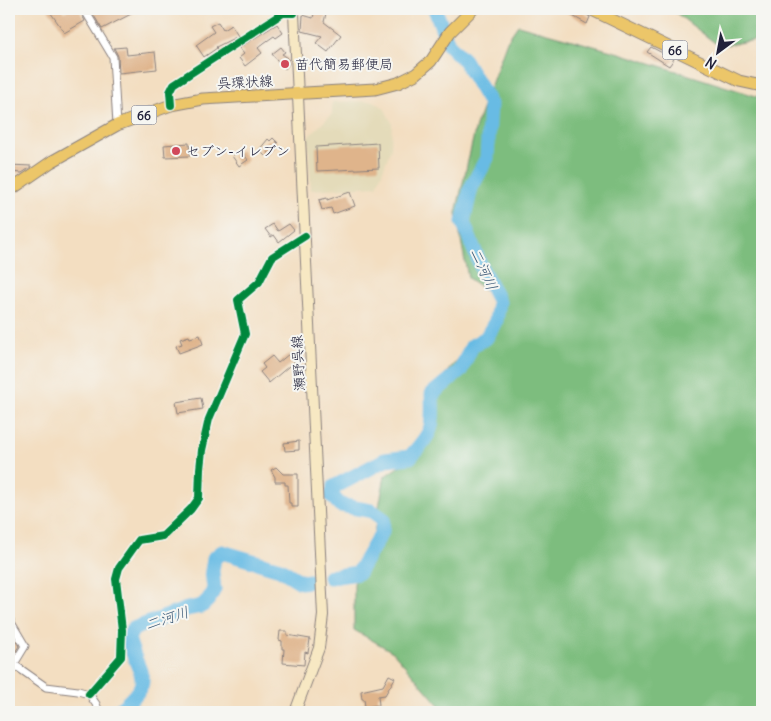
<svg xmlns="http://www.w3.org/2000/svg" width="771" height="721" viewBox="0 0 771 721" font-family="Delius,'Klee One',sans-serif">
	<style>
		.built { fill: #e4dbba }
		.forest { fill: #7dbd7e; stroke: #50705c }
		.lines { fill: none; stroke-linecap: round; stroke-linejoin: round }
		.river { stroke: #68bbe4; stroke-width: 15 }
		.building { fill: #dfb48b }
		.minor-casing { stroke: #8a807e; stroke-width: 9 }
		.secondary-casing { stroke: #8a807e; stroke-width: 12 }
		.primary-casing { stroke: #8a807e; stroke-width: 13 }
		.minor { stroke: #fff; stroke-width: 7 }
		.secondary { stroke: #f7e8c3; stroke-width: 10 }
		.primary { stroke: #ecc669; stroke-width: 11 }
		.cycleway-casing { stroke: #f6f6f2; stroke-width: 11 }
		.cycleway { stroke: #00873e; stroke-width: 8 }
		.poi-dot { fill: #d1495b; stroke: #f6f6f2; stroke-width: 2 }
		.labels { text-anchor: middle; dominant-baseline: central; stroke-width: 4; stroke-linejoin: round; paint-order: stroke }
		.shield { fill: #f6f6f2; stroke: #626272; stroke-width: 1 }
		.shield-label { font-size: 12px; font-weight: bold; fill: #22223b }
		.poi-label { font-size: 14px; fill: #22223b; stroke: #f6f6f2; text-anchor: start }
		.street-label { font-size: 14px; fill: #22223b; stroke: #f6f6f2 }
		.water-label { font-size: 15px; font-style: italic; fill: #3a5876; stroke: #f6f6f2 }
	</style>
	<rect width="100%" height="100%" fill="#f6f6f2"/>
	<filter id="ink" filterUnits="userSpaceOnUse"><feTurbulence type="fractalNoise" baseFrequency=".02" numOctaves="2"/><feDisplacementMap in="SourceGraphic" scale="10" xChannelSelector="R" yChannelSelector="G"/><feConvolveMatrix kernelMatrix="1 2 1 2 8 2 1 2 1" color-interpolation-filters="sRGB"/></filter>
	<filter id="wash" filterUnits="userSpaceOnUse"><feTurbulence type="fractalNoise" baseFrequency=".0096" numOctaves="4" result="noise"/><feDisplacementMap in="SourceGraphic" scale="20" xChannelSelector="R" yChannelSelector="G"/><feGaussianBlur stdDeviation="1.12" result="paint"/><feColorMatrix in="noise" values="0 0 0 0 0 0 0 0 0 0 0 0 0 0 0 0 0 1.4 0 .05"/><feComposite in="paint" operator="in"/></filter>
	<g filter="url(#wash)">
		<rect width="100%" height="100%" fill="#f3dec1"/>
		<polygon class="built" points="374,101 384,108 392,123 391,148 377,186 311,190 308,137 332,114 332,102"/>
		<g class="forest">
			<polygon points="679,9 762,9 762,39 719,46 676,13"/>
			<polygon points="518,25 619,53 762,98 762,712 445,712 393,652 354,630 354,583 369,558 385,476 423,450 429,393 472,343 490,331 497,298 468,278 456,213 476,126 507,41"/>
		</g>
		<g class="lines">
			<g class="river">
				<path d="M330,577L358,573L382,532L383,519L372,511L340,505L332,496L334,487L385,460L410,457C434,430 433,429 432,394L460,371L472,346L486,338L496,321L499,302L482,269L463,222L471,188L487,158L490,104L464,60L448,44L435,9"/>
				<path d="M117,712C158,678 139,680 128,638L133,629L187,609L202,606L209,599L214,589L212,571L214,558L222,552L280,569L301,582L310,581"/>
			</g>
		</g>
		<g id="blocks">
			<g class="building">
				<polygon points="48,9 62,9 64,12 70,9 79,9 85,21 64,33 60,26"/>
				<polygon points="90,9 128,9 131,14 102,29"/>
				<polygon points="315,9 327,9 324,22 341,35 328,52 316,43 322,36 302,31 303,15 313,18"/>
				<polygon points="560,9 578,9 590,17 587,24"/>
				<polygon points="218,22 223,30 231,25 238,36 216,47 217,48 204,57 196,45 214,32 210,26"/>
				<polygon points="277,24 283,33 276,38 274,36 264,43 258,48 262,53 245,66 239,58 244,54 239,48"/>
				<polygon points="126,47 127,55 155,52 157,69 119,73 118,56 114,48"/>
				<polygon points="281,47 285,52 282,54 288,58 288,62 289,63 285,69 282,66 272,54"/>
				<polygon points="651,47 674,59 669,66 647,52"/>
				<polygon points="273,138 278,143 265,156 259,150 268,139 270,141"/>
				<polygon points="189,143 190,156 165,157 164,145"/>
				<polygon points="378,143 379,168 317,171 316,147"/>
				<polygon points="241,150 248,160 239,166 232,156"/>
				<polygon points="9,165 31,166 31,167 22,173 9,172"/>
				<polygon points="350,192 355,206 333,214 331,208 322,210 319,200 327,198 327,200"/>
				<polygon points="273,224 278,231 289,224 294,230 279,242 274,235 271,237 265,229"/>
				<polygon points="200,335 203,344 179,353 176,346 182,344 180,339 189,336 190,338"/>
				<polygon points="289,354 295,361 269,383 260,372 265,368 262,364 272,356 278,363"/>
				<polygon points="201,398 203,409 178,413 176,402"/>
				<polygon points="299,441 299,450 285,451 284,443"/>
				<polygon points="276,467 283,474 298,474 298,507 291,507 291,503 289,503 288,485 285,485 285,482 275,482 275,477 271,470"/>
				<polygon points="280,631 287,631 287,635 310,639 308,653 305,652 304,665 283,663 284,649 282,649 282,641 279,640"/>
				<polygon points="9,636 15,640 19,646 12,657 9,656"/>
				<polygon points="389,675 395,678 385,695 378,696 379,705 365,707 364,699 362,699 361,691 383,686"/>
			</g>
		</g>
	</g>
	<g filter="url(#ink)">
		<use href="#blocks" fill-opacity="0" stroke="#8a807e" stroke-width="1"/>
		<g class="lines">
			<g class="minor-casing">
				<g id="minor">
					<polyline points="84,9 113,57 117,125"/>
					<polyline points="171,105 170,92 174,84 283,13 294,13"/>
					<polyline points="9,619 25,646 14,664"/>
					<polyline points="9,661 46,687 78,691 89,694 96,704 99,712"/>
					<polyline points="89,694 121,657 122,630 116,579 119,568 139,540 163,536 191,509 199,498 200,469 202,450 209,419 245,334 238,300 259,282 272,257 305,236"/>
				</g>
			</g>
			<g class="secondary-casing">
				<polyline id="secondary" points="295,9 294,13 323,615 319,648 295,712"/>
			</g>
			<g class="primary-casing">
				<g id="primary">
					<polyline points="590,9 739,81 762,86"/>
					<polyline points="9,191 51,162 117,125 171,105 203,99 375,89 398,83 416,74 431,61 450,32 473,9"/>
				</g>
			</g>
			<use href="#minor" class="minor"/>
			<use href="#secondary" class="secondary"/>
			<use href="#primary" class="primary"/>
			<g class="cycleway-casing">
				<g id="cycleway">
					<polyline points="171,105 170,92 174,84 283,13 294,13"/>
					<polyline points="89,694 121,657 122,630 116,579 119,568 139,540 163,536 191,509 199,498 200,469 202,450 209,419 245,334 238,300 259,282 272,257 305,236"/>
				</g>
			</g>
			<use href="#cycleway" class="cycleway"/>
		</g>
	</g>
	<g class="poi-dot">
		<circle cx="285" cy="64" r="5"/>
		<circle cx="176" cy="151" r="5"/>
	</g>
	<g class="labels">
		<g class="shield">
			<rect x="662.5" y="40.5" width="25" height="19" rx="4"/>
			<rect x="131.5" y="105.5" width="25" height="19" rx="4"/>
		</g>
		<g class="shield-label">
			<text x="675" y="50">66</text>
			<text x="144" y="115">66</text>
		</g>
		<g class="poi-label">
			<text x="295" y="64">苗代簡易郵便局</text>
			<text x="186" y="151">セブン-イレブン</text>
		</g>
		<g class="street-label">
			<text transform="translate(245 82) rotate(-3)">呉環状線</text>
			<text transform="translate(298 363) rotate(-93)">瀬野呉線</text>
		</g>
		<g class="water-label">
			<text transform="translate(484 269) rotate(66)">二河川</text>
			<text transform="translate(167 618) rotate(-18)">二河川</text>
		</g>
	</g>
	<rect width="771" height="721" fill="none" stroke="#f6f6f2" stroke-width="30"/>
	<g transform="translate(718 52) rotate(212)" stroke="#f6f6f2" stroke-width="4" paint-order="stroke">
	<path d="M0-4L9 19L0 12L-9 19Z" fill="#22223b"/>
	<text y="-8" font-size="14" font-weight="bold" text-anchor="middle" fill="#22223b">N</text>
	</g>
</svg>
